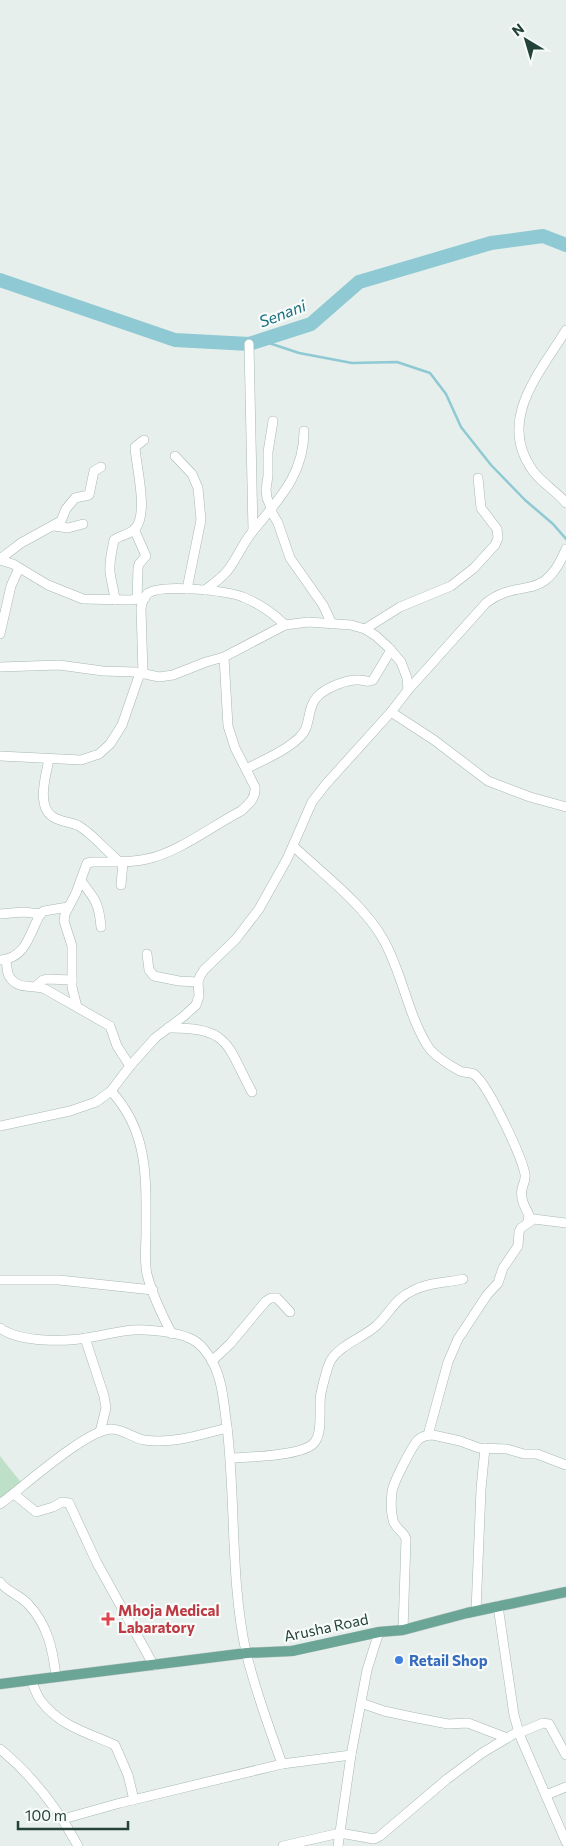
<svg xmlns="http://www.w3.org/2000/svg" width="566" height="1846" viewBox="0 0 566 1846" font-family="Commissioner,sans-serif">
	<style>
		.green { fill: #bfe0c8 }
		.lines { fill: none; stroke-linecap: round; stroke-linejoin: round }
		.stream { stroke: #8ec9d4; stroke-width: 2.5 }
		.river { stroke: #8ec9d4; stroke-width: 14 }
		.minor-casing { stroke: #a8b8b2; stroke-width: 10 }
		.major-casing { stroke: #c2cac8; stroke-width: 11 }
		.minor { stroke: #fff; stroke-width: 9 }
		.major { stroke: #6aa596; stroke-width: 10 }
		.health-dot { fill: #e0444e; stroke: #f7fbf9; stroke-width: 2 }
		.shop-dot { fill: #3f7fe0; stroke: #f7fbf9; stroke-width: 2 }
		.labels { text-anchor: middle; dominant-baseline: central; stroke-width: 4.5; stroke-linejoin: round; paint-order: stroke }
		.health-label { font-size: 15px; font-weight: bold; fill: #be3a42; stroke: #f7fbf9; text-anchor: start }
		.street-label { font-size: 15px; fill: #24423a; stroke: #f7fbf9 }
		.shop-label { font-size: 15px; font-weight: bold; fill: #366cbe; stroke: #f7fbf9; text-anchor: start }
		.water-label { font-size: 16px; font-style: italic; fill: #1c6f80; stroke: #f7fbf9 }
	</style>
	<rect width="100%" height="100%" fill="#e6efeb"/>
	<polygon class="green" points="0,1456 23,1485 0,1499"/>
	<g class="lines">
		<polyline class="stream" points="260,340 299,353 352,363 397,362 430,373 446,394 461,427 491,465 525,500 553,524 566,539"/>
		<polyline class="river" points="0,280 175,340 249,344 311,324 359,282 491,243 543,236 566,245"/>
		<g class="minor-casing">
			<g id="minor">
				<path d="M566,330C540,373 496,420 533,471C542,483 556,491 566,503"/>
				<polyline points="249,344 253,531"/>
				<polyline points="175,456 192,474 198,488 201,520 187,589"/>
				<polyline points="272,510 267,498 266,489 268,476 268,452 273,421"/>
				<polyline points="271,511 278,523 290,558 323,605 332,624"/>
				<polyline points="54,526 68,528 83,524"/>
				<polyline points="134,529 146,556 139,564 138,568 137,599"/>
				<polyline points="0,559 21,543 61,521 66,509 75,498 89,495 94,471 101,467"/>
				<polyline points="0,560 13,564 48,585 83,599 130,600 145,598"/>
				<path d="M205,590C213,584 222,578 228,570C237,558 243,543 253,531C278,500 304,475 304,431"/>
				<path d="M115,600C114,590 111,581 110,572C109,561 112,551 114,540C120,535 129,535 135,529C149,513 136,467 135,447L144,440"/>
				<polyline points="365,629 400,607 451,586 474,568 495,545 498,538 497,529 481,508 478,478"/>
				<polyline points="0,634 11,586 19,568"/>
				<polyline points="0,667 59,665 103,671 136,672 159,677 173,675 206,662 224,657 285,625 308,622 351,625 365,629 376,636 388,647 401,662 407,678 408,690"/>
				<path d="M143,674L141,608C142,603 143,598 147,594C160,583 227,591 243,597C260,604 272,612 285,625"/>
				<polyline points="391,712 434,740 488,781 530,797 566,807"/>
				<polyline points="0,756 81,760 99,754 110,744 122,725 140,673"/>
				<path d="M49,759C46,775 36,806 53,817C61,822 71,822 79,826C94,835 106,851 120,862"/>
				<path d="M246,769C261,761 300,745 306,728C310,717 309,703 320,694C329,687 347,679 359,680C365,680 368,683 373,680L391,650"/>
				<path d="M293,846C321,872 364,905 383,939C402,972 407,1012 427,1045C433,1055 449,1065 460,1071C464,1073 469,1072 474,1074C489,1086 521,1155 525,1174C526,1180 523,1184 522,1189C520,1199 525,1207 529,1215L528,1222"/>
				<path d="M81,881C95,899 99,903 101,927"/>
				<polyline points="121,885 123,862"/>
				<polyline points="0,914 23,912 41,914"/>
				<polyline points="147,954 149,970 154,976 179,981 198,982"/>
				<path d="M1,960C27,958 30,931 41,913L44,911L68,907"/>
				<path d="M5,960C8,965 6,970 9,976C18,991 32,984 45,989L110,1026L117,1046L130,1066"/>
				<polyline points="36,986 43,980 47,979 72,980"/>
				<path d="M77,1007L72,987V946L64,921L65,914L76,893L87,863L93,862C111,862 129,863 147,859C179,852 212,826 241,811C249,804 256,798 255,787L235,748L228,726L224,657"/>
				<path d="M168,1028C230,1027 226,1044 252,1092"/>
				<path d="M111,1091C149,1132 146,1179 146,1232C146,1245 144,1260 147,1274C152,1295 162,1315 172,1334"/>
				<path d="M0,1126L70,1111L96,1102L111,1091L130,1066L155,1038L184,1016L196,1005L199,996L198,982L200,976L204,970L236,939L259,909L287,859L312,802L326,784L391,712L408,690L486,603C521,576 543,605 566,549"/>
				<polyline points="0,1280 59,1280 153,1290"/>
				<path d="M0,1328C21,1343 67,1342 92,1337C105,1335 119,1331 133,1330C147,1329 176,1332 189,1338C200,1342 209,1354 214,1365C223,1383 224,1407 227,1427C236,1502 230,1579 246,1652C255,1690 269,1727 282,1764"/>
				<polyline points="85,1338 104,1396 106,1408 100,1432"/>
				<polyline points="212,1361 230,1344 266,1301 271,1298 277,1298 290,1312"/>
				<polyline points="428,1435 448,1362 458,1339 487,1295 498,1283 503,1268 518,1246 519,1232 521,1228 534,1219 566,1223"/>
				<path d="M231,1458C249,1457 300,1456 313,1444C324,1434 318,1407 321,1393C323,1385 327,1366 331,1360C340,1345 364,1337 376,1326C391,1312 394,1299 414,1290C429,1282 446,1283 463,1279"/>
				<polyline points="14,1494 36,1512 53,1507 62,1502 69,1503 97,1563 154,1666"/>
				<path d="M0,1504C23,1487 86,1430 111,1429C123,1429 133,1438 144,1440C174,1444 199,1435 227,1428"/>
				<path d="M0,1582C7,1592 20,1595 28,1604C48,1625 53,1650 56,1677"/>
				<polyline points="498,1606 514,1715 520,1736 566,1842"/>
				<polyline points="476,1611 481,1489 485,1448"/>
				<path d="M403,1630L406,1539C404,1531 395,1529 393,1520C391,1512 391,1500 392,1492C393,1483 412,1446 418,1440C422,1436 428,1435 433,1435L460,1441L479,1448L507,1449L524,1454H537L566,1465"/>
				<path d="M31,1680C34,1687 37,1696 41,1701C60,1726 88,1733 115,1745L128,1775L134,1800"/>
				<polyline points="361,1703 384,1711 412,1717 448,1724 468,1723 507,1738"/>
				<polyline points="519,1733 543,1723 549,1724 566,1755"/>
				<path d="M0,1749C33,1776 58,1809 78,1846"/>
				<polyline points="546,1795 566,1787"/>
				<polyline points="63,1819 120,1803 282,1764 351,1755"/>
				<polyline points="283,1846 340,1833 374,1839 380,1836 447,1779 482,1753 519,1731"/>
				<polyline points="338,1846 351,1755 367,1670 379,1632"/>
			</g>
		</g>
		<g class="major-casing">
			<polyline id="major" points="0,1684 247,1653 292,1651 379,1632 403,1630 467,1613 566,1592"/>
		</g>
		<use href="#minor" class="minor"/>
		<use href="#major" class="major"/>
	</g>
	<path class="health-dot" d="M105.5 1611.5h5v5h5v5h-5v5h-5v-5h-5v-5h5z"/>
	<circle class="shop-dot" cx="399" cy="1660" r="5"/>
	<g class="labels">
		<g class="health-label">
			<text x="118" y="1610">Mhoja Medical<tspan x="118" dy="17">Labaratory</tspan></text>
		</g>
		<g class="street-label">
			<text transform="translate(326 1627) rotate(-12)">Arusha Road</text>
		</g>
		<g class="shop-label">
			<text x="409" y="1660">Retail Shop</text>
		</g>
		<g class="water-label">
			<text transform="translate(282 313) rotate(-21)">Senani</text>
		</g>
	</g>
	<g transform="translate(526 40) rotate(322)" stroke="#f7fbf9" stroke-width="4" paint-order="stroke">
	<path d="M0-4L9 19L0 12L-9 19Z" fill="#24423a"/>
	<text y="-8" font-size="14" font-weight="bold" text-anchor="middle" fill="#24423a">N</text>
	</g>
	<path d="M18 1821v8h110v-8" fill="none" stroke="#24423a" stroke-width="2.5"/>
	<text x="25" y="1821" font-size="15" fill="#24423a" stroke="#f7fbf9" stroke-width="4" paint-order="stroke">100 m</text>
</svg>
